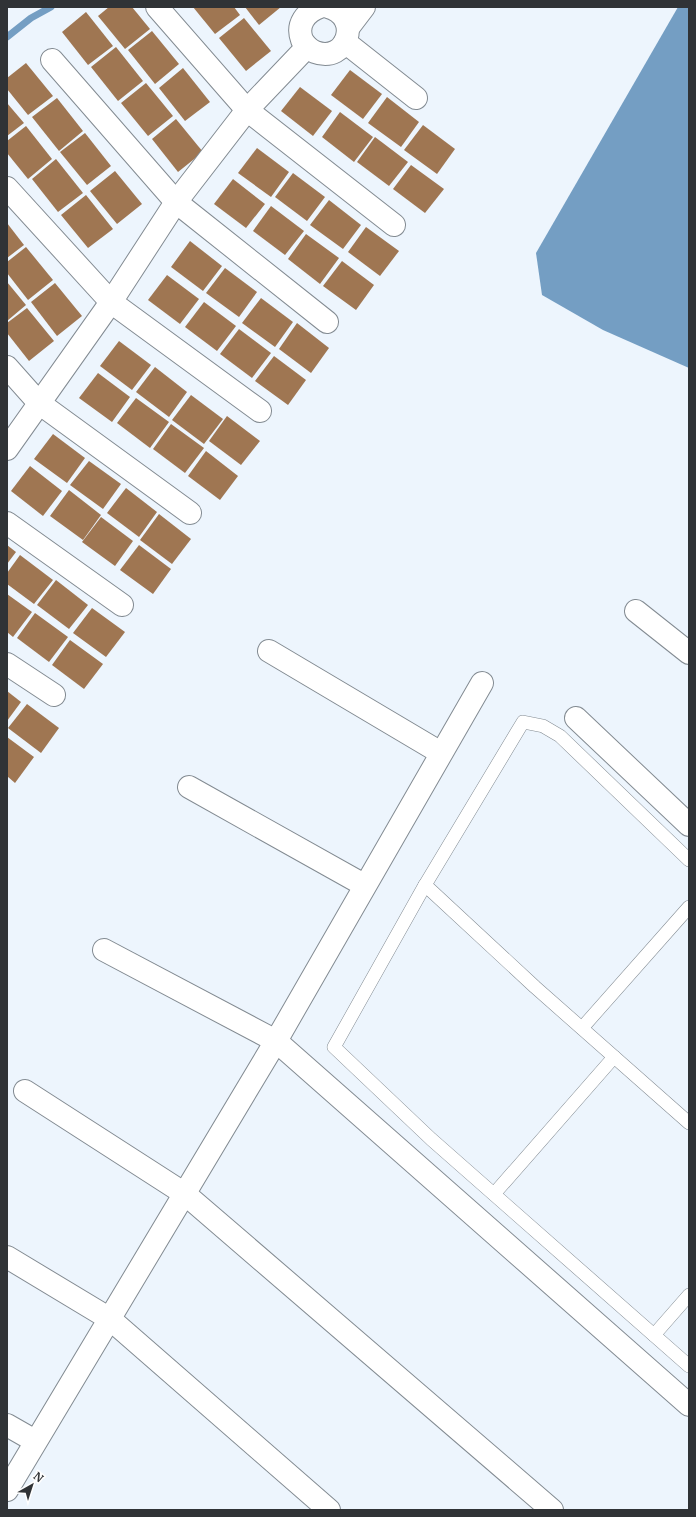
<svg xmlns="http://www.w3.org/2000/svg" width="696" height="1517" viewBox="0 0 696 1517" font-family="Merriweather,serif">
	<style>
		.water { fill: #749ec3 }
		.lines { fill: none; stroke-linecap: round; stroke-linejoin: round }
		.stream { stroke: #749ec3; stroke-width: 7 }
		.building { fill: #9f7652 }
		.service-casing { stroke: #838b92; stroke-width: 14 }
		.minor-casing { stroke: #838b92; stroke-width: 24 }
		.service { stroke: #fff; stroke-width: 13 }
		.minor { stroke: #fff; stroke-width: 22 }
	</style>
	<rect width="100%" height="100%" fill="#edf5fd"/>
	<polygon class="water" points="678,7 689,7 689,368 603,330 542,295 536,253"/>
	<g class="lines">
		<polyline class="stream" points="7,37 31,18 51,7"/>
	</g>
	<g class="building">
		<polygon points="109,7 132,7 150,29 125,49 98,16"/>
		<polygon points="193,7 234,7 240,15 215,34"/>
		<polygon points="245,7 281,7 259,25"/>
		<polygon points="86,12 113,46 88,65 62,32"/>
		<polygon points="244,18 271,51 246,71 219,38"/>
		<polygon points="152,31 179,64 155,84 128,50"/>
		<polygon points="116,47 143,81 118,101 91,67"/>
		<polygon points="26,63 53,96 28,115 7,89 7,78"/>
		<polygon points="183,68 210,102 185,121 159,88"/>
		<polygon points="350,70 382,94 363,119 331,95"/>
		<polygon points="146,83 173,116 148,136 121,103"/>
		<polygon points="300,87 332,111 313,136 281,111"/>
		<polygon points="387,97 419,122 401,147 368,123"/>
		<polygon points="57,98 83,131 59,151 32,117"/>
		<polygon points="7,103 24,123 7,136"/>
		<polygon points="340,112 373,137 354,162 322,137"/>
		<polygon points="176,119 203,152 178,172 152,139"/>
		<polygon points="423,125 455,149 437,174 404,150"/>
		<polygon points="26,126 52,159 28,179 7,153 7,141"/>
		<polygon points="85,133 111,166 87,185 60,152"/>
		<polygon points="375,137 408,162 389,186 357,162"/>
		<polygon points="257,148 289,172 271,197 238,173"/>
		<polygon points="56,159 83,193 58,212 32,179"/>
		<polygon points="411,165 444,189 425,213 393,189"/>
		<polygon points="115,171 142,204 117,224 90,191"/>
		<polygon points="293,173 325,197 307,221 275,197"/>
		<polygon points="233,179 265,204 246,228 214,204"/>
		<polygon points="86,195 113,229 88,248 61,215"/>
		<polygon points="329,200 361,225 343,249 310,225"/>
		<polygon points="271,206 304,231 285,255 253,231"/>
		<polygon points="7,223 24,245 7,258"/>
		<polygon points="366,227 399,251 380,276 348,252"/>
		<polygon points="306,234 339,258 320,284 288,259"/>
		<polygon points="190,241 222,266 203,291 171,267"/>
		<polygon points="26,247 53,280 28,300 7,273 7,262"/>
		<polygon points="342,261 374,285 356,310 323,286"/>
		<polygon points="225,268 257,292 239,317 206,293"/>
		<polygon points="167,275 199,299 180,324 148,300"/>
		<polygon points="7,282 26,305 7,321"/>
		<polygon points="55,283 82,316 57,336 31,302"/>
		<polygon points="261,298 293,322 275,347 242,323"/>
		<polygon points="204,302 236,326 217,351 185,327"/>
		<polygon points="27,308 54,341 29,361 7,333 7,323"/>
		<polygon points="297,323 329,348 311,373 279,349"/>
		<polygon points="239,329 271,353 252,378 220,354"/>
		<polygon points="119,341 151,365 132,390 100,366"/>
		<polygon points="274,356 306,380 288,405 255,381"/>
		<polygon points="155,367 187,392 169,417 136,392"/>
		<polygon points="98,373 130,397 112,422 79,398"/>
		<polygon points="191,395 223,419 204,444 172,420"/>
		<polygon points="136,398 169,422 150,448 117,423"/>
		<polygon points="227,416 260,441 241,465 209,441"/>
		<polygon points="171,424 204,448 185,473 153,449"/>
		<polygon points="53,434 85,458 67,483 34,459"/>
		<polygon points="206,451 238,476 220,500 188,476"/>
		<polygon points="89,461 121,484 103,509 70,485"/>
		<polygon points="30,466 62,491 43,516 11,491"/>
		<polygon points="126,488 157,512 139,537 107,513"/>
		<polygon points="69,490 101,515 83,540 50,516"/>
		<polygon points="159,514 191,539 172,564 140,540"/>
		<polygon points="101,517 133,541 115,566 82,542"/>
		<polygon points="7,545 16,552 7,564"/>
		<polygon points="139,545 171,569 153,594 120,570"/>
		<polygon points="20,555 53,580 34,604 7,584 7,573"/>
		<polygon points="56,580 88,605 69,629 37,605"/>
		<polygon points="7,594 32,612 13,637 7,632"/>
		<polygon points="92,608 125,632 106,657 73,633"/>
		<polygon points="35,613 68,637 49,662 17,638"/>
		<polygon points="70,640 103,664 84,689 52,665"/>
		<polygon points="7,691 21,702 7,721"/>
		<polygon points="27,704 59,728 41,753 8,728"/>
		<polygon points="7,737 34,757 15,783 7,776"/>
	</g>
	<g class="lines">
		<g class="service-casing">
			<g id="service">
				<polyline points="689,860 560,736 543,726 523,722 425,885 535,987 689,1123"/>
				<polyline points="425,885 334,1047 431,1139 689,1366"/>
				<polyline points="582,1028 689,907"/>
				<polyline points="494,1194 614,1057"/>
				<polyline points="654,1335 689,1295"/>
			</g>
		</g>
		<g class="minor-casing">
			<g id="minor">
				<polyline points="157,7 247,110 394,225"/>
				<path d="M320,7C306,12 296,24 302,40C305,45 310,50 315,52C347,64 363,17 328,7"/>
				<polyline points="348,28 364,7"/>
				<polyline points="345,42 416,98"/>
				<polyline points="52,60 176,202 327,322"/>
				<polyline points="7,188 111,302 260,411"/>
				<polyline points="7,367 39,403 190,513"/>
				<polyline points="7,449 111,302 176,202 247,110 307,47"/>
				<polyline points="7,523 122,605"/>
				<polyline points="636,611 689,653"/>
				<polyline points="269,651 441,753"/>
				<polyline points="7,664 54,695"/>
				<polyline points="576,718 689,825"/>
				<polyline points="189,787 364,885"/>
				<polyline points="104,950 276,1041 689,1405"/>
				<polyline points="25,1091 185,1194 552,1510"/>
				<polyline points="7,1257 110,1319 329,1510"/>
				<polyline points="7,1425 35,1441"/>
				<polyline points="7,1490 276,1041 482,683"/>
			</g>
		</g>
		<use href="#service" class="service"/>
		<use href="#minor" class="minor"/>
	</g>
	<rect width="696" height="1517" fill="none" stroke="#303336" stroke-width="16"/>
	<g transform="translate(32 1485) rotate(39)" stroke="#ffffff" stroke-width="3" paint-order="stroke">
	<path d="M0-3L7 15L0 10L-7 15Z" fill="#303336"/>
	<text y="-6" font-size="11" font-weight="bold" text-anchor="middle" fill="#303336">N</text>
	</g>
</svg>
